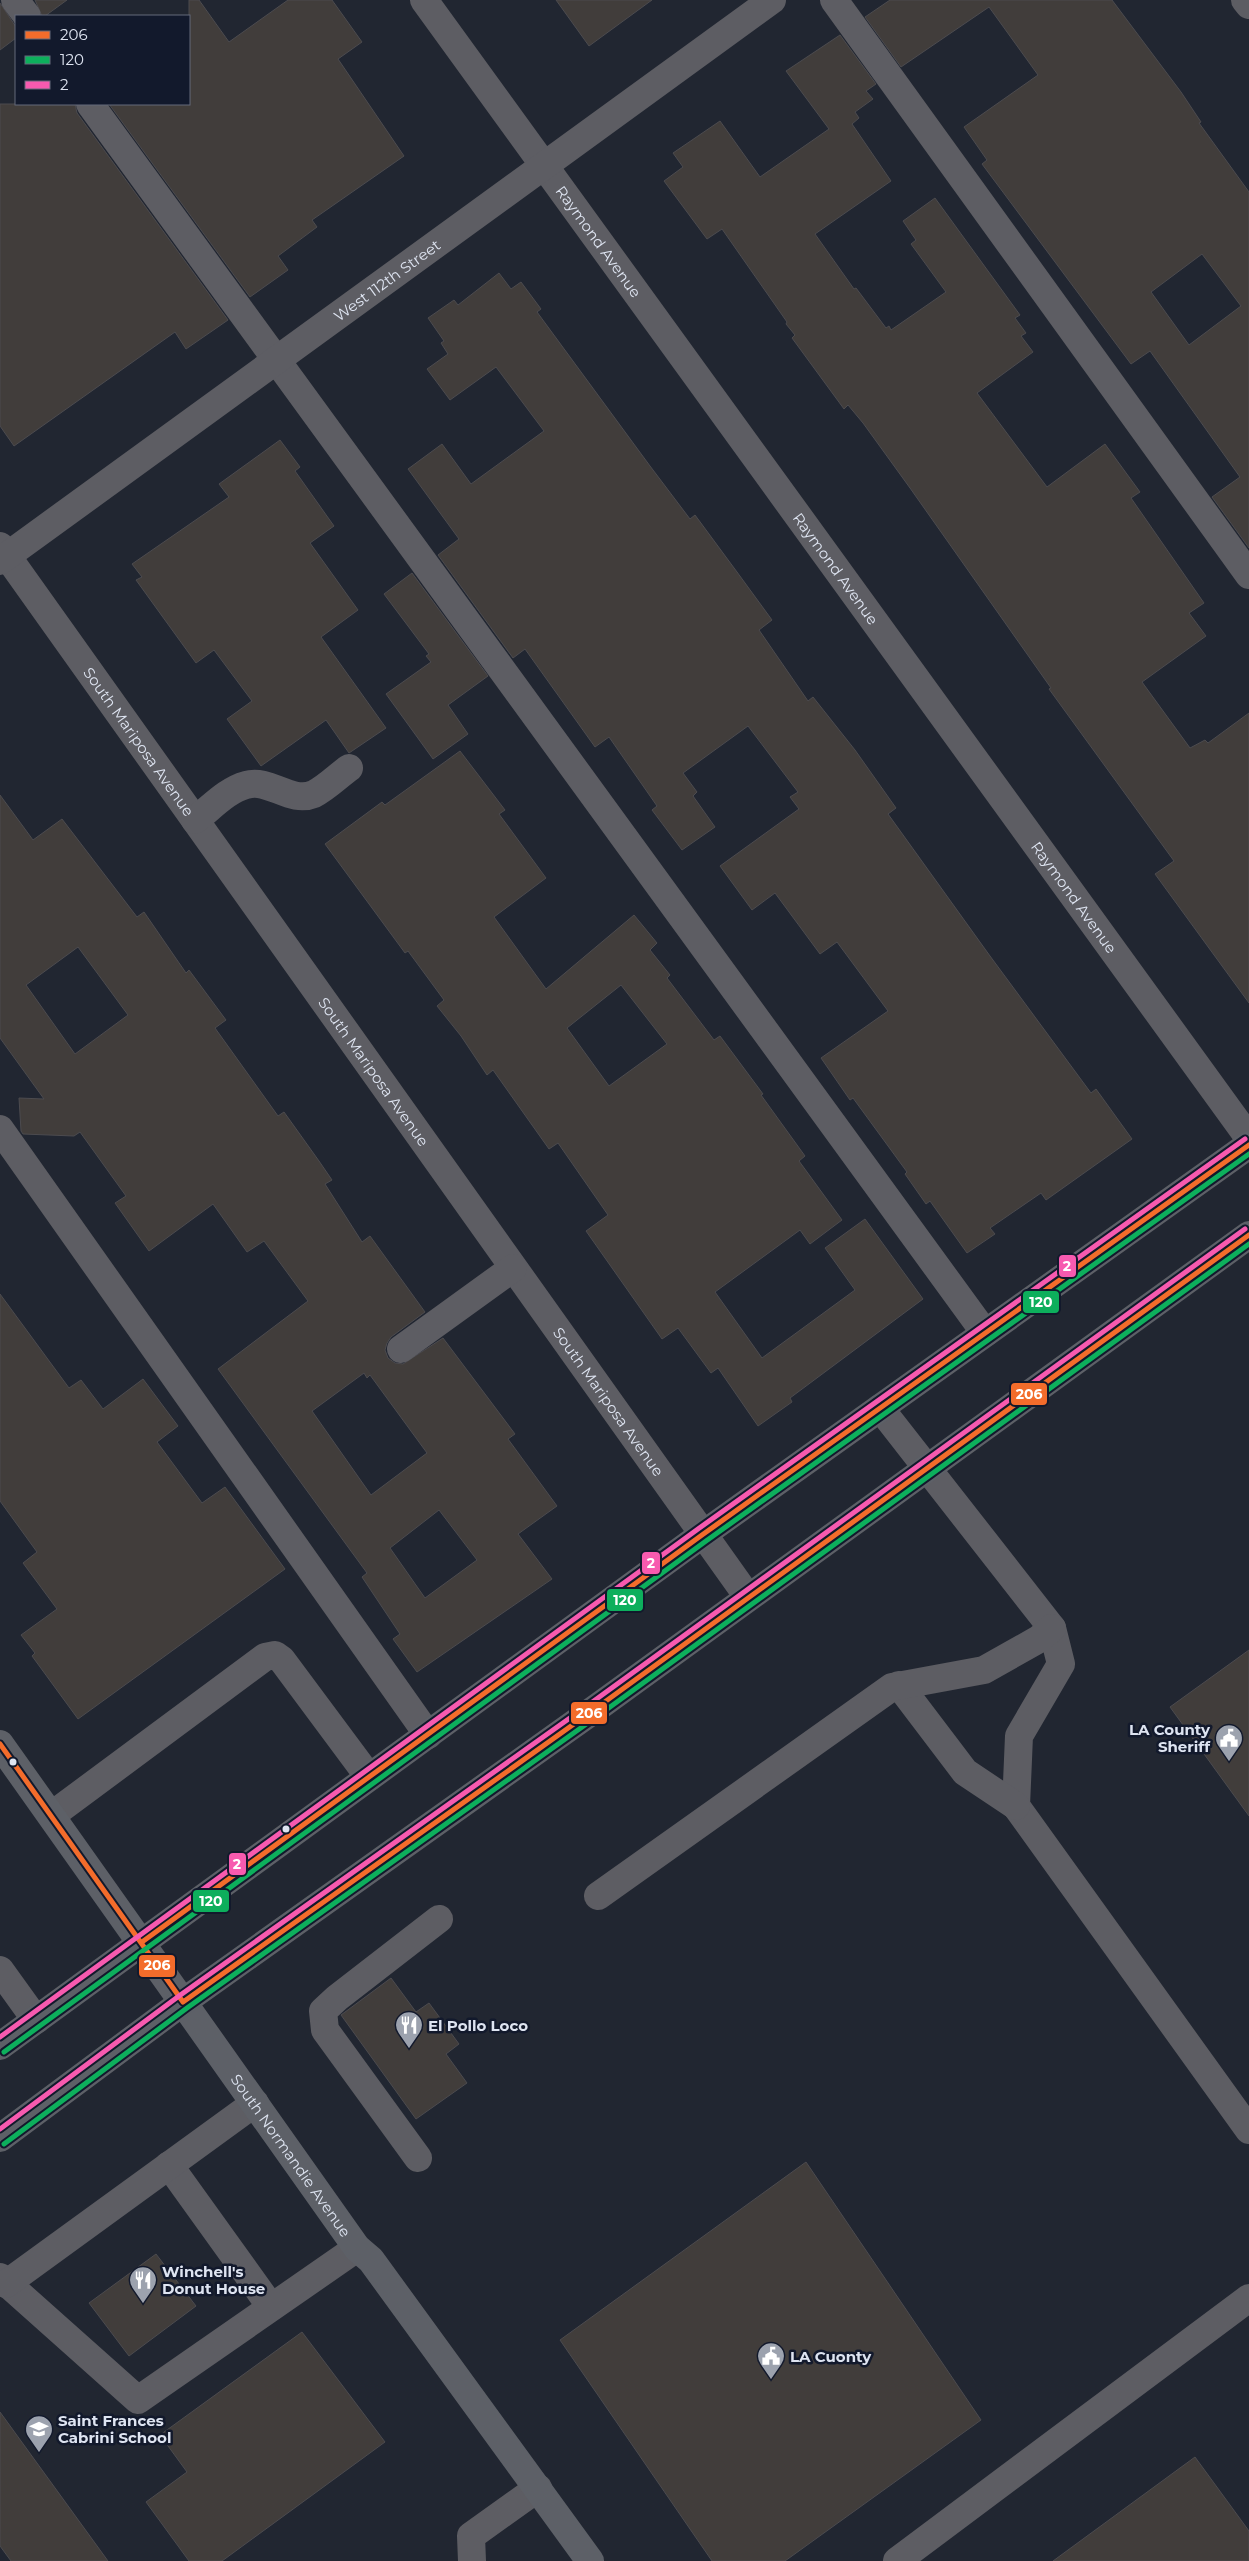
<svg xmlns="http://www.w3.org/2000/svg" width="1249" height="2561" viewBox="0 0 1249 2561" font-family="Montserrat,sans-serif">
	<style>
		.building { fill: #413d3b; stroke: #4c4b4f; fill-rule: evenodd }
		.lines { fill: none; stroke-linecap: round; stroke-linejoin: round }
		.minor { stroke: #5d5d63; stroke-width: 28 }
		.major { stroke: #5d6067; stroke-width: 28 }
		.bus-1-casing { stroke: #12192c; stroke-width: 9 }
		.bus-2-casing { stroke: #12192c; stroke-width: 9 }
		.bus-3-casing { stroke: #12192c; stroke-width: 9 }
		.bus-1 { stroke: #f36c2b; stroke-width: 5 }
		.bus-2 { stroke: #0daf5c; stroke-width: 5 }
		.bus-3 { stroke: #f75aaf; stroke-width: 5 }
		.bus-dot { fill: #dee4f1; stroke: #12192c; stroke-width: 2 }
		.labels { text-anchor: middle; dominant-baseline: central; stroke-width: 5; stroke-linejoin: round; paint-order: stroke }
		.street-label { font-size: 15px; fill: #dee4f1; stroke: #12192c }
		.poi-label { font-size: 15px; font-weight: bold; fill: #dee4f1; stroke: #12192c; text-anchor: start }
		.line-badge { stroke: #12192c; stroke-width: 2 }
		.badge-label { font-size: 14px; text-anchor: middle; font-weight: bold; fill: #fff }
	</style>
	<rect width="100%" height="100%" fill="#212631"/>
	<g class="building">
		<polygon points="35,0 67,0 45,16 42,16"/>
		<polygon points="189,0 199,0 229,42 288,0 332,0 362,42 338,59 404,156 312,220 317,227 278,256 288,270 250,297 109,104 189,104"/>
		<polygon points="556,0 652,0 589,46"/>
		<path d="M890,0H1112L1181,92L1201,122L1199,123L1249,192V548L1212,497L1240,477L1150,351L1131,364L982,164L987,160L964,127L1038,75L989,7L901,67L865,17ZM1202,254L1241,306L1189,345L1151,292Z"/>
		<polygon points="0,3 16,27 16,38 0,50"/>
		<polygon points="840,35 876,84 866,91 873,99 855,112 859,118 852,124 891,181 815,234 854,289 856,288 886,328 889,326 891,330 946,292 911,244 916,240 903,221 935,198 1020,315 1015,318 1026,333 1021,336 1033,352 977,393 1047,487 1105,444 1140,492 1131,498 1204,603 1189,613 1206,636 1142,682 1190,748 1205,740 1208,743 1249,713 1249,1003 1155,874 1174,861 1049,689 1051,688 1039,671 910,488 863,423 848,405 844,409 792,338 795,335 786,324 787,322 722,229 707,239 664,181 683,167 673,153 720,121 760,177 829,129 786,71"/>
		<polygon points="0,104 75,104 77,113 228,320 186,349 175,332 14,446 0,426"/>
		<polygon points="499,273 511,289 521,282 541,309 537,312 650,466 690,519 695,515 737,572 772,620 759,630 808,701 813,697 855,750 896,808 888,814 990,956 1091,1093 1096,1089 1132,1139 1046,1200 1041,1193 990,1228 995,1234 967,1253 930,1201 926,1204 905,1174 907,1172 853,1098 850,1100 821,1058 888,1011 837,942 820,954 775,893 752,910 720,866 799,809 790,797 798,792 748,726 683,773 697,792 693,796 715,827 682,850 652,810 657,806 609,737 595,747 525,649 513,658 438,555 459,539 408,469 442,444 471,484 544,431 496,367 450,400 427,369 448,354 441,343 444,341 428,318 454,300 458,305"/>
		<polygon points="280,440 300,467 295,471 334,526 310,543 358,610 321,637 386,728 349,753 326,720 261,766 227,719 252,701 214,650 196,663 136,580 142,577 132,564 229,497 219,484"/>
		<polygon points="412,573 488,676 448,705 468,734 433,759 386,694 431,662 426,656 429,654 384,594"/>
		<path d="M460,751L505,810L499,814L546,878L494,917L546,989L634,915L657,943L650,950L670,975L667,978L714,1040L720,1036L763,1094L761,1095L805,1156L799,1161L842,1220L810,1244L800,1230L715,1292L762,1358L855,1290L825,1248L865,1219L923,1299L790,1398L792,1402L758,1426L718,1368L711,1373L678,1328L662,1339L586,1231L608,1215L558,1143L549,1149L493,1070L487,1075L461,1036L437,1006L444,1000L408,951L405,953L325,844L382,802L385,805ZM621,985L667,1044L609,1086L567,1028Z"/>
		<path d="M0,795L33,840L62,819L137,917L144,912L186,973L189,970L226,1020L215,1028L278,1116L284,1112L319,1161L332,1180L325,1184L362,1242L370,1236L425,1312L391,1337L387,1343L385,1350L388,1358L395,1363L403,1364L443,1338L515,1434L508,1439L557,1506L518,1534L552,1579L417,1672L393,1639L400,1634L362,1577L367,1573L218,1369L308,1301L264,1241L247,1252L213,1204L149,1251L115,1203L126,1196L80,1132L74,1136L23,1134L21,1131L19,1098L44,1099L0,1038ZM78,947L128,1015L75,1054L26,985ZM364,1373L367,1378L370,1375L427,1453L371,1495L312,1411ZM439,1510L477,1560L425,1598L390,1548Z"/>
		<polygon points="0,1294 69,1388 81,1380 103,1409 143,1379 178,1426 157,1442 202,1503 225,1487 285,1569 78,1719 32,1656 35,1653 21,1635 57,1609 23,1563 37,1552 0,1501"/>
		<polygon points="1249,1650 1249,1816 1170,1707"/>
		<polygon points="391,1978 416,2012 429,2003 459,2044 446,2054 467,2083 416,2119 341,2015"/>
		<polygon points="806,2162 981,2420 785,2561 712,2561 560,2340"/>
		<polygon points="156,2254 196,2306 129,2356 89,2303"/>
		<polygon points="302,2332 385,2442 222,2561 189,2561 146,2502 187,2472 160,2435"/>
		<polygon points="0,2412 108,2561 11,2561 0,2546"/>
		<polygon points="1195,2457 1249,2531 1249,2561 1053,2561"/>
	</g>
	<g class="lines">
		<g class="minor">
			<polyline points="15,0 27,16"/>
			<path id="s1" d="M424,0L1249,1138"/>
			<polyline points="834,0 1249,575"/>
			<polyline points="1245,0 1249,5"/>
			<polyline points="90,104 985,1333"/>
			<path id="s2" d="M0,546L748,1597"/>
			<path id="s3" d="M0,561L772,0"/>
			<path d="M195,820C211,808 227,790 246,785C270,778 290,804 314,794C326,788 338,776 349,768"/>
			<polyline points="0,1129 428,1735"/>
			<polyline points="401,1349 513,1268"/>
			<polyline points="880,1408 1052,1628 1061,1664 1019,1736 1016,1806 1249,2130"/>
			<polyline points="899,1685 965,1772 1016,1806"/>
			<polyline points="52,1815 265,1657 275,1655 282,1660 369,1777"/>
			<polyline points="598,1896 892,1687 984,1670 1039,1639 1052,1628"/>
			<polyline points="0,1970 36,2020"/>
			<polyline points="418,2158 325,2030 323,2011 337,1998 439,1919"/>
			<polyline points="169,2165 271,2307"/>
			<polyline points="0,2277 138,2400 357,2248"/>
			<polyline points="6,2284 255,2103"/>
			<polyline points="472,2561 471,2536 538,2488"/>
			<polyline points="897,2561 1249,2298"/>
		</g>
		<g class="major">
			<path id="s4" d="M0,1744L357,2248L371,2260L590,2561"/>
			<polyline points="0,2046 702,1535 1249,1145"/>
			<polyline points="0,2138 183,2002 595,1709 1249,1235"/>
		</g>
		<g class="bus-1-casing">
			<g id="bus-1">
				<polyline points="0,1744 183,2002 595,1709 1249,1235"/>
				<polyline points="142,1942 702,1535 1249,1145"/>
			</g>
		</g>
		<g class="bus-2-casing">
			<g id="bus-2">
				<polyline points="4,2052 706,1541 1249,1154"/>
				<polyline points="4,2144 187,2008 599,1715 1249,1244"/>
			</g>
		</g>
		<g class="bus-3-casing">
			<g id="bus-3">
				<polyline points="0,2037 698,1529 1245,1139"/>
				<polyline points="0,2129 179,1996 591,1703 1245,1229"/>
			</g>
		</g>
		<use href="#bus-1" class="bus-1"/>
		<use href="#bus-2" class="bus-2"/>
		<use href="#bus-3" class="bus-3"/>
	</g>
	<defs>
		<g id="civic-pin" transform="scale(1.4375)"><path d="M0 17L-7.5 6A9.5 9.5 0 1 1 7.5 6Z" fill="#9ca2ae" stroke="#12192c"/><path d="M-.6-6.5H3V-4.5H.6V-3L4-1V1h2V6H-6V1h2V-1L-.6-3ZM-1.2 2.5V6h2.4V2.5Z" fill="#fff"/></g>
		<g id="restaurant-pin" transform="scale(1.4375)"><path d="M0 17L-7.5 6A9.5 9.5 0 1 1 7.5 6Z" fill="#9ca2ae" stroke="#12192c"/><path d="M-5-6h1v4h1v-4h1v4h1v-4h1v5L-1.5 .5V6h-2V.5L-5-1ZM5-6V6H3V1.5H1.5Q1.5-4 5-6Z" fill="#fff"/></g>
		<g id="school-pin" transform="scale(1.4375)"><path d="M0 17L-7.5 6A9.5 9.5 0 1 1 7.5 6Z" fill="#9ca2ae" stroke="#12192c"/><path d="M0-5L7-2L0 1L-7-2ZM-4 1L0 2.5L4 1V4Q0 6-4 4Z" fill="#fff"/></g>
	</defs>
	<g fill-rule="evenodd">
		<use href="#civic-pin" x="1229" y="1738"/>
		<use href="#restaurant-pin" x="409" y="2025"/>
		<use href="#restaurant-pin" x="143" y="2280"/>
		<use href="#civic-pin" x="771" y="2356"/>
		<use href="#school-pin" x="39" y="2429"/>
	</g>
	<g class="bus-dot">
		<circle cx="13" cy="1762" r="4.5"/>
		<circle cx="286" cy="1829" r="4.5"/>
	</g>
	<g class="labels">
		<g class="street-label">
			<text stroke="none"><textPath href="#s1" startOffset="298">Raymond Avenue</textPath></text>
			<text stroke="none"><textPath href="#s3" startOffset="478">West 112th Street</textPath></text>
			<text stroke="none"><textPath href="#s1" startOffset="702">Raymond Avenue</textPath></text>
			<text stroke="none"><textPath href="#s2" startOffset="240">South Mariposa Avenue</textPath></text>
			<text stroke="none"><textPath href="#s1" startOffset="1108">Raymond Avenue</textPath></text>
			<text stroke="none"><textPath href="#s2" startOffset="645">South Mariposa Avenue</textPath></text>
			<text stroke="none"><textPath href="#s2" startOffset="1050">South Mariposa Avenue</textPath></text>
			<text stroke="none"><textPath href="#s4" startOffset="504">South Normandie Avenue</textPath></text>
		</g>
		<g class="poi-label">
			<text x="1210" y="1729" text-anchor="end">LA County<tspan x="1210" dy="17">Sheriff</tspan></text>
			<text x="428" y="2025">El Pollo Loco</text>
			<text x="162" y="2271">Winchell's<tspan x="162" dy="17">Donut House</tspan></text>
			<text x="790" y="2356">LA Cuonty</text>
			<text x="58" y="2420">Saint Frances<tspan x="58" dy="17">Cabrini School</tspan></text>
		</g>
	</g>
	<g class="line-badge">
		<rect x="1058" y="1254" width="19" height="24" rx="5" fill="#f75aaf"/>
		<rect x="1022" y="1290" width="38" height="24" rx="5" fill="#0daf5c"/>
		<rect x="1010" y="1382" width="38" height="24" rx="5" fill="#f36c2b"/>
		<rect x="641" y="1551" width="20" height="24" rx="5" fill="#f75aaf"/>
		<rect x="606" y="1588" width="38" height="24" rx="5" fill="#0daf5c"/>
		<rect x="570" y="1701" width="38" height="24" rx="5" fill="#f36c2b"/>
		<rect x="228" y="1852" width="19" height="24" rx="5" fill="#f75aaf"/>
		<rect x="192" y="1889" width="38" height="24" rx="5" fill="#0daf5c"/>
		<rect x="138" y="1954" width="38" height="24" rx="5" fill="#f36c2b"/>
	</g>
	<g class="badge-label">
		<text x="1067" y="1271">2</text>
		<text x="1041" y="1307">120</text>
		<text x="1029" y="1399">206</text>
		<text x="651" y="1568">2</text>
		<text x="625" y="1605">120</text>
		<text x="589" y="1718">206</text>
		<text x="237" y="1869">2</text>
		<text x="211" y="1906">120</text>
		<text x="157" y="1970">206</text>
	</g>
	<rect x="15" y="15" width="175" height="90" fill="#12192c" stroke="#646a7b"/>
	<rect x="25" y="31" width="25" height="8" fill="#f36c2b" stroke="#646a7b"/>
	<text x="60" y="40" font-size="15" fill="#dee4f1">206</text>
	<rect x="25" y="56" width="25" height="8" fill="#0daf5c" stroke="#646a7b"/>
	<text x="60" y="65" font-size="15" fill="#dee4f1">120</text>
	<rect x="25" y="81" width="25" height="8" fill="#f75aaf" stroke="#646a7b"/>
	<text x="60" y="90" font-size="15" fill="#dee4f1">2</text>
</svg>
